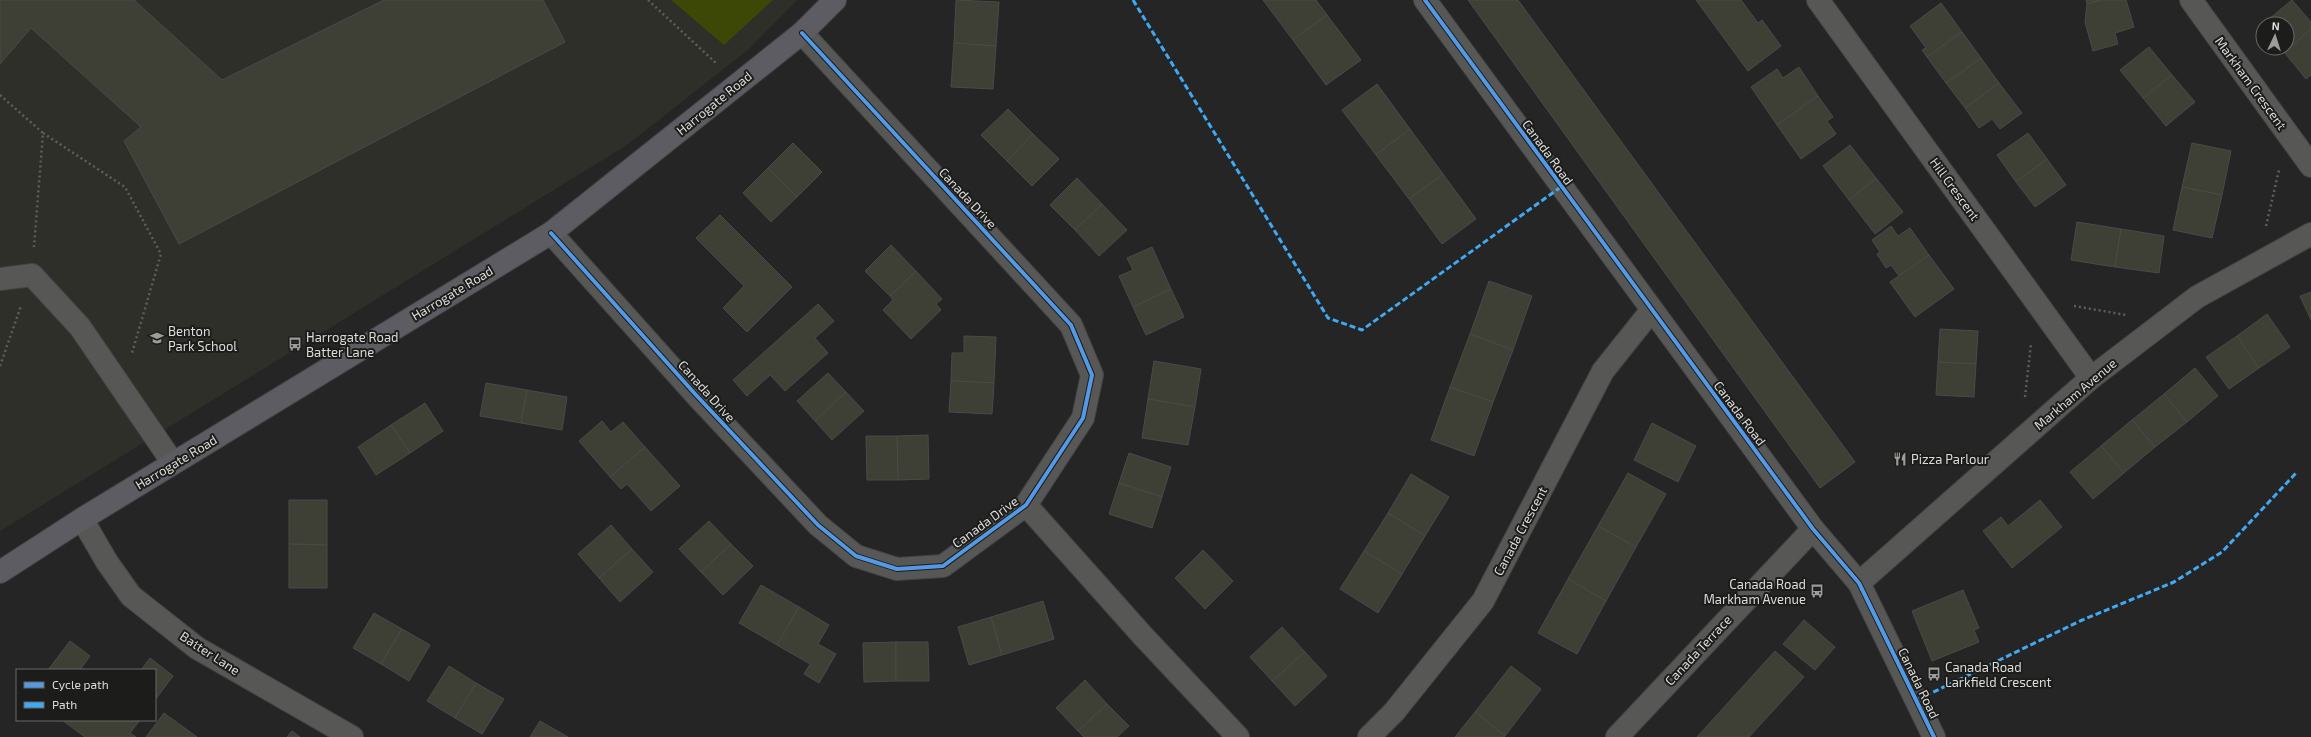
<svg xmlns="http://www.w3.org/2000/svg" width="2311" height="737" viewBox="0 0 2311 737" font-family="'Exo 2',sans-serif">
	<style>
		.built { fill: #2d2f28 }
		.green { fill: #3e4806 }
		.building { fill: #3e3f35; stroke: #4a4a4a }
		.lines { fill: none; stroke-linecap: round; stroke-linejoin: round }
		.minor-casing { stroke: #434343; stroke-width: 24 }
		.major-casing { stroke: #434343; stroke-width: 24 }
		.path { stroke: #5e5e5e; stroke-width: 2.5; stroke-dasharray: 2 3; stroke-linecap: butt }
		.minor { stroke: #575756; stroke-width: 22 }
		.major { stroke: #5e5c63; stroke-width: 22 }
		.quiet { stroke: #3fa9f5; stroke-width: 3; stroke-dasharray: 6 3; stroke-linecap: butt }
		.cycleway-casing { stroke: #1c1d1a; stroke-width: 6 }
		.cycleway { stroke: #5399e6; stroke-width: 4 }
		.labels { text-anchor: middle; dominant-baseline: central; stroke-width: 4; stroke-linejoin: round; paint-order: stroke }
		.street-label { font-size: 13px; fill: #dcdcda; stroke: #1c1d1a }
		.poi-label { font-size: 13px; fill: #dcdcda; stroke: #1c1d1a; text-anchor: start }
	</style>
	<rect width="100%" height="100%" fill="#252525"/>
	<polygon class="built" points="0,0 797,0 749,49 627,145 0,531"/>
	<polygon class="green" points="671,0 773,0 724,45"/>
	<g class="building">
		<polygon points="0,0 134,0 222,80 384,0 543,0 565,42 179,244 124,141 141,127 31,28 0,64"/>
		<polygon points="956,0 999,2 996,46 954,43"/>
		<polygon points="1263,0 1316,0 1327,15 1293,40"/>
		<polygon points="1468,0 1518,0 1855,462 1820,488"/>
		<polygon points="1696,0 1741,0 1758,23 1762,20 1781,46 1748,71"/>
		<polygon points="2086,0 2102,0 2087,4"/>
		<polygon points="2102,0 2126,0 2134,27 2115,33 2118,44 2093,51 2085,22 2087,4"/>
		<polygon points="2292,0 2311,22 2311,29 2284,52 2280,48 2287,48 2287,24 2263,24"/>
		<polygon points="1941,3 1962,32 1927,57 1922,50 1926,48 1910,26"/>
		<polygon points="1327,15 1361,60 1326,85 1293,40"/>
		<polygon points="2311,29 2311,75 2306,79 2284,52"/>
		<polygon points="1962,32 1981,58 1946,83 1927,57"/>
		<polygon points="954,43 996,46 993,89 951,87"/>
		<polygon points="2149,47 2172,75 2143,98 2120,70"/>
		<polygon points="1981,58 1999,83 1965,108 1946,83"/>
		<polygon points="1799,67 1818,96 1777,125 1751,87 1777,69 1783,78"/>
		<polygon points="2172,75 2195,102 2166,126 2143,98"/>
		<polygon points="1999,83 2022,113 2000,129 1992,119 1979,128 1965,108"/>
		<polygon points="1377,84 1410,129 1376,155 1342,110"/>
		<polygon points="1818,96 1833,117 1827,121 1836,134 1801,159 1777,125"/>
		<polygon points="1008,109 1033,134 1007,161 981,135"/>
		<polygon points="1410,129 1443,174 1409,199 1376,155"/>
		<polygon points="2028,133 2047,159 2016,182 1997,155"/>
		<polygon points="1033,134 1059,159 1032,186 1007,161"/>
		<polygon points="793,143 822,172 797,197 768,168"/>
		<polygon points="2192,143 2231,151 2222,195 2182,187"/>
		<polygon points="1850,145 1876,178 1849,200 1823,166"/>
		<polygon points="2047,159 2066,185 2035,207 2016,182"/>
		<polygon points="768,168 797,197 771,222 743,193"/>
		<polygon points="1443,174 1476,219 1442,244 1409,199"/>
		<polygon points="1077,178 1102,204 1075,230 1050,205"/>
		<polygon points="1876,178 1903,212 1875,234 1849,200"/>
		<polygon points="2182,187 2222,195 2212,238 2173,230"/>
		<polygon points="1102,204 1127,230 1099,256 1075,230"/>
		<polygon points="720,215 792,287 747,332 723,308 744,286 696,238"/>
		<polygon points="2077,222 2121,229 2115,267 2071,260"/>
		<polygon points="1891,226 1898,236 1910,228 1929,255 1899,276 1891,265 1886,268 1877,254 1880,252 1872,240"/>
		<polygon points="2121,229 2164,236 2159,273 2115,267"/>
		<polygon points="891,245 916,271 890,296 865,271"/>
		<polygon points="1152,247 1171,289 1133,307 1119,276 1133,270 1127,258"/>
		<polygon points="1929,255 1954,289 1915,317 1890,282"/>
		<polygon points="916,271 942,299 936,304 941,310 911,339 883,310 893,300 890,296"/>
		<polygon points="1489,281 1532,296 1513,350 1470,334"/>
		<polygon points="1171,289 1184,317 1146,335 1133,307"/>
		<polygon points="2311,292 2311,320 2300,296"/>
		<polygon points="818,304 834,321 815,338 828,353 785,391 770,375 747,396 733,380"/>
		<polygon points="2267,314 2290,347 2259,368 2237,336"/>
		<polygon points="1940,329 1978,331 1976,364 1938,362"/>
		<polygon points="1470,334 1513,350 1493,402 1450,387"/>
		<polygon points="964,336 996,337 994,383 951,381 952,353 964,353"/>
		<polygon points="2237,336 2259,368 2229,389 2206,357"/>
		<polygon points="1154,361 1201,369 1195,407 1148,399"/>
		<polygon points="1938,362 1976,364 1974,397 1936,395"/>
		<polygon points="2195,368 2218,396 2187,422 2164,394"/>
		<polygon points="828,373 846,392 815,421 797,401"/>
		<polygon points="951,381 994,383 992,414 949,412"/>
		<polygon points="486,383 527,390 521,423 480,416"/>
		<polygon points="1450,387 1493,402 1474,456 1431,440"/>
		<polygon points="527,390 567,397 562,430 521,423"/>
		<polygon points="846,392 864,411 832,440 815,421"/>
		<polygon points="2164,394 2187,422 2155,447 2132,420"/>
		<polygon points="1148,399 1195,407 1188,445 1142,438"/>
		<polygon points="425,403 443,431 410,453 391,425"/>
		<polygon points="2132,420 2155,447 2124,473 2101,446"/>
		<polygon points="602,421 611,432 623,422 645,447 610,477 579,441"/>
		<polygon points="1652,423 1696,446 1678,482 1634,460"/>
		<polygon points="391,425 410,453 376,475 358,447"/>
		<polygon points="928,435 929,479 898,480 897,436"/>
		<polygon points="866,436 897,436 898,480 867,480"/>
		<polygon points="2101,446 2124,473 2093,499 2070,472"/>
		<polygon points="645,447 680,486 651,511 627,484 621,489 610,477"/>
		<polygon points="1129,453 1171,467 1162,497 1119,483"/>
		<polygon points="1628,473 1666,494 1636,547 1598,526"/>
		<polygon points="1411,474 1449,497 1425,536 1388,513"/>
		<polygon points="1119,483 1162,497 1152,528 1109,514"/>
		<polygon points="289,500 327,500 327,545 289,544"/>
		<polygon points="2040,500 2062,527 2012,568 1983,531 2001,517 2008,526"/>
		<polygon points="1388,513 1425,536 1402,574 1364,551"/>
		<polygon points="709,521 731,544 701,572 679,549"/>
		<polygon points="611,525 632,549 599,578 578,554"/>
		<polygon points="1598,526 1636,547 1606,601 1568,579"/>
		<polygon points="289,544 327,545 327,588 289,588"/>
		<polygon points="731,544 753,566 723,595 701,572"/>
		<polygon points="632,549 653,572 620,602 599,578"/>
		<polygon points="1203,550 1233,581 1205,609 1175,578"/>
		<polygon points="1364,551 1402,574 1378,613 1340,589"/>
		<polygon points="1568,579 1606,601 1577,654 1538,633"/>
		<polygon points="761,585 799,607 777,645 739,623"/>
		<polygon points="1963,590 1979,628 1974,630 1979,642 1932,661 1912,611"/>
		<polygon points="1043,601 1054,639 1002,655 991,617"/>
		<polygon points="799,607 829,625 818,644 836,654 819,683 804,674 810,664 777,645"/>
		<polygon points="374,613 402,629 381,664 353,648"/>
		<polygon points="991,617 1002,655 969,665 958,627"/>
		<polygon points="1804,620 1835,647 1815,670 1783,644"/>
		<polygon points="1282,627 1305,652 1272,681 1250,657"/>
		<polygon points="402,629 430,645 409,681 381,664"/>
		<polygon points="70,641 90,656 80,670 48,670"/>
		<polygon points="896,642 896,681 864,682 863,643"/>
		<polygon points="896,642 928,642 929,681 896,681"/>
		<polygon points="1775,651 1804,677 1749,737 1697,737"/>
		<polygon points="1305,652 1327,676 1295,706 1272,681"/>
		<polygon points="150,658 173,676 155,700 155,670 141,670"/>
		<polygon points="449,666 476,683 455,718 427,701"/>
		<polygon points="1511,666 1541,689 1505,736 1475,712"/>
		<polygon points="1085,680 1107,704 1078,731 1056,708"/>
		<polygon points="476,683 504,699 482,734 455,718"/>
		<polygon points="1107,704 1129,726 1117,737 1084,737 1078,731"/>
		<polygon points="1475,712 1505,736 1504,737 1455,737"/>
		<polygon points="164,713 197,737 146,737"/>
		<polygon points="62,720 140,720 130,733 136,737 85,737"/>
		<polygon points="540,721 568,737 530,737"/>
		<polygon points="292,731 300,737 287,737"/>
	</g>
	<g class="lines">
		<g class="minor-casing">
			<g id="minor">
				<polyline points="1425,0 1813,529 1859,583 1934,737"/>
				<polyline points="1818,0 2091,378"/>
				<polyline points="2191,0 2311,166"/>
				<polyline points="551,233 696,395 818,525 856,556 897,569 943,566 1026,505 1083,418 1092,375 1071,325 802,33"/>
				<polyline points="0,279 32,275 80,327 173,463"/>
				<polyline points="1026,505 1143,636 1238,737"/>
				<polyline points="82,519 107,562 131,596 197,648 352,737"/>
				<polyline points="1859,583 2091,378 2197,297 2311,234"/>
				<polyline points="1369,737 1394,712 1483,601 1603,371 1651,311"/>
				<polyline points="1617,737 1813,529"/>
			</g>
		</g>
		<g class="major-casing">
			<polyline id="major" points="0,572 82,519 551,233 802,33 835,0"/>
		</g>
		<g class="path">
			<polyline points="648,0 717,64"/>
			<polyline points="0,95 43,133 34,247"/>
			<polyline points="43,133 125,187 161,254 132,353"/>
			<polyline points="2266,226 2279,170"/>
			<polyline points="2074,306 2126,315"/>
			<polyline points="0,366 21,306"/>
			<polyline points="2025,397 2031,344"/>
		</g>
		<use href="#minor" class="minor"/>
		<use href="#major" class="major"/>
		<g class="quiet">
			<polyline points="1133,0 1328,318 1362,330 1561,187"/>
			<polyline points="1917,700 2080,621 2174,582 2222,552 2297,472"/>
		</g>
		<g class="cycleway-casing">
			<g id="cycleway">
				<polyline points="1425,0 1813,529 1859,583 1934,737"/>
				<polyline points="551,233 696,395 818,525 856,556 897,569 943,566 1026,505 1083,418 1092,375 1071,325 802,33"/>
			</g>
		</g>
		<use href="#cycleway" class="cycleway"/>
	</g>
	<defs>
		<g id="school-bare" transform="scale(1.08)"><path d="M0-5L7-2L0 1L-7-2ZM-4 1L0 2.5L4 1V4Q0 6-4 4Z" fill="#9c9c9b" stroke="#1c1d1a" stroke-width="2.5" paint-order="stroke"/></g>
		<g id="bus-bare" transform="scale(1.08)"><path d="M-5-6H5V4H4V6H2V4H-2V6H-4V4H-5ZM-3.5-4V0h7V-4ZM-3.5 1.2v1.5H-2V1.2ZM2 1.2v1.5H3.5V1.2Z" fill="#9c9c9b" stroke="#1c1d1a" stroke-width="2.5" paint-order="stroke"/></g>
		<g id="restaurant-bare" transform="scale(1.08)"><path d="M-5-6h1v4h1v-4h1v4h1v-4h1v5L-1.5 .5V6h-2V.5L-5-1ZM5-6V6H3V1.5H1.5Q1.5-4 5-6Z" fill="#9c9c9b" stroke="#1c1d1a" stroke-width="2.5" paint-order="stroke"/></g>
	</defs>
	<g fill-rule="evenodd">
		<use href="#school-bare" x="157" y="338"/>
		<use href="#bus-bare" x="295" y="344"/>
		<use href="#restaurant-bare" x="1900" y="459"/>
		<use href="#bus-bare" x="1817" y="591"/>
		<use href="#bus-bare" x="1934" y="674"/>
	</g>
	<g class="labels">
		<g class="street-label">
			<text transform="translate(2251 83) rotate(54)">Markham Crescent</text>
			<text transform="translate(714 103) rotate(-39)">Harrogate Road</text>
			<text transform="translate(1548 152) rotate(54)">Canada Road</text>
			<text transform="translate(1955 189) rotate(54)">Hill Crescent</text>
			<text transform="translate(968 198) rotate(47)">Canada Drive</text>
			<text transform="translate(452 293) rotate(-31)">Harrogate Road</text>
			<text transform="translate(707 391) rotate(48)">Canada Drive</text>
			<text transform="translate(2075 394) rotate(-40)">Markham Avenue</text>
			<text transform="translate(1740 413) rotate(53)">Canada Road</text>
			<text transform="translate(176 462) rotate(-31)">Harrogate Road</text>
			<text transform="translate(985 522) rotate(-36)">Canada Drive</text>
			<text transform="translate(1520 531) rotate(-62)">Canada Crescent</text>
			<text transform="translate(1698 650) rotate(-47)">Canada Terrace</text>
			<text transform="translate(210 653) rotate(33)">Batter Lane</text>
			<text transform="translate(1919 683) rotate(64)">Canada Road</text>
		</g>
		<g class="poi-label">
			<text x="168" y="331">Benton<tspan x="168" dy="15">Park School</tspan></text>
			<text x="306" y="337">Harrogate Road<tspan x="306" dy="15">Batter Lane</tspan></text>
			<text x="1911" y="459">Pizza Parlour</text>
			<text x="1806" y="584" text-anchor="end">Canada Road<tspan x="1806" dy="15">Markham Avenue</tspan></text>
			<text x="1945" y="667">Canada Road<tspan x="1945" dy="15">Larkfield Crescent</tspan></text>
		</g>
	</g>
	<rect x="16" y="669" width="140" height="52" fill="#1c1d1a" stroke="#696967"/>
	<rect x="24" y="682" width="20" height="6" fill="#5399e6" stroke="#696967"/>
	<text x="52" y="689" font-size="12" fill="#dcdcda">Cycle path</text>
	<rect x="24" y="702" width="20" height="6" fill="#3fa9f5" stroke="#696967"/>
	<text x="52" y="709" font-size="12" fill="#dcdcda">Path</text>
	<g transform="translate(2275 36) rotate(4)"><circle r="19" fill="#1c1d1a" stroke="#696967"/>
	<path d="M0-3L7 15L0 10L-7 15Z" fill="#9c9c9b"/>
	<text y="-6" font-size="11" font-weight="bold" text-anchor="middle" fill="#dcdcda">N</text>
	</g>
</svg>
